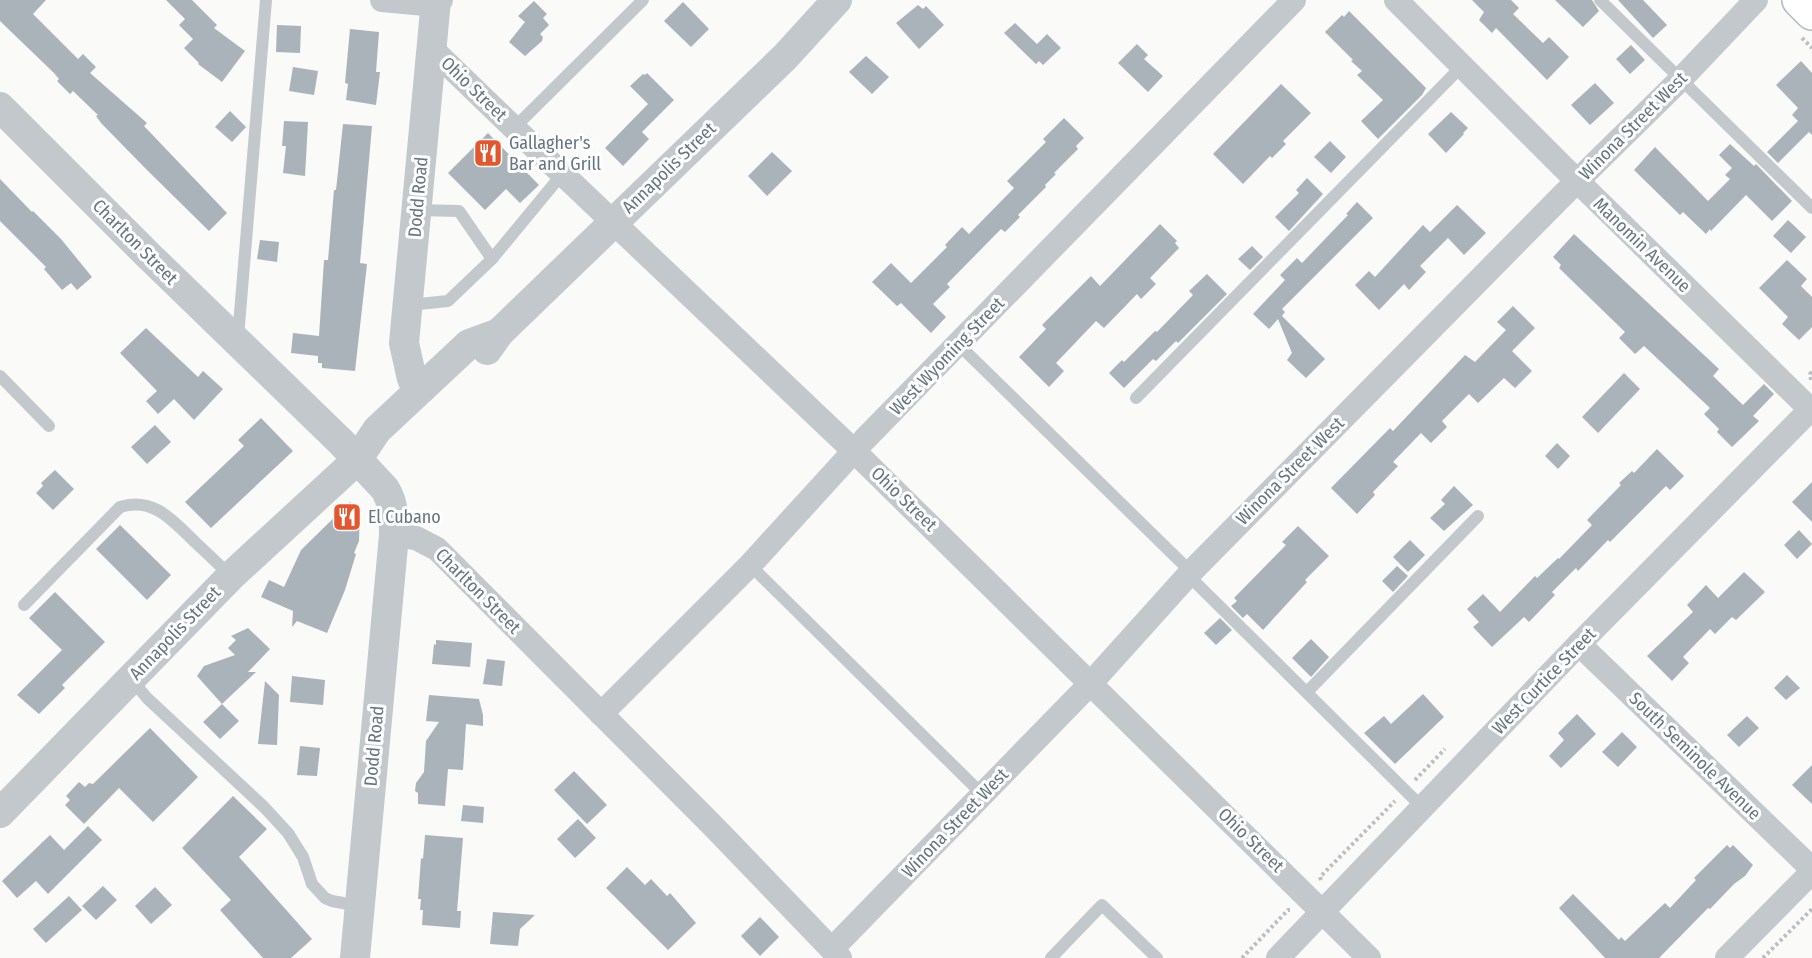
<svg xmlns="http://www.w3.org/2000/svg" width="1812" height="958" viewBox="0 0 1812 958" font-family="'Fira Sans Condensed',sans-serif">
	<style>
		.building { fill: #aab3b9 }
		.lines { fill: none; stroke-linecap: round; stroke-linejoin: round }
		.secondary-casing { stroke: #b3babf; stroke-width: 36 }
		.path { stroke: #bbbfc2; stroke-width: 4; stroke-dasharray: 3 3; stroke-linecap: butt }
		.service { stroke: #c3c8cc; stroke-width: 12 }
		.minor { stroke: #c3c8cc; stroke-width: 24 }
		.tertiary { stroke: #c3c8cc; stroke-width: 30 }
		.secondary { stroke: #fff; stroke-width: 33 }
		.labels { text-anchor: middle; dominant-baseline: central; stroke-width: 6; stroke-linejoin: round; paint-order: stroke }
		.street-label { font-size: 18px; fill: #657683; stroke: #fff }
		.poi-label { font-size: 18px; fill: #657683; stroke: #fff; text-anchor: start }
	</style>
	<rect width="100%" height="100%" fill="#fafaf8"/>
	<g class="building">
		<polygon points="0,0 46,0 33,14 78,59 83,54 96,67 90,73 147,123 144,126 227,213 209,231 147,170 101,123 96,116 98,115 73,91 70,94 57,81 59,79 54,73 0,21"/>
		<polygon points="166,0 192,0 217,25 214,28 245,51 222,82 198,64 199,63 184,48 193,39 179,25 185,19"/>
		<polygon points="1472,0 1511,0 1519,8 1513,14 1543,43 1549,37 1569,57 1547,80 1498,30 1496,28 1492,33 1479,20 1484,12"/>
		<polygon points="1555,0 1592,0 1599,11 1583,27"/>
		<polygon points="1618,0 1643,0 1667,25 1653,38"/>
		<polygon points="534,1 547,14 543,18 549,25 540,34 543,37 542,41 525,56 509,42 525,22 518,16"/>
		<polygon points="683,2 709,29 691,47 664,21"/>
		<polygon points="918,5 923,9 926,6 944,25 919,49 896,23"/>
		<polygon points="1349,11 1426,88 1422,95 1378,139 1361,121 1383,100 1357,75 1362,71 1351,61 1353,60 1325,32 1342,15 1344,17"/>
		<polygon points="1015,23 1037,44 1047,34 1061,48 1043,65 1039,61 1036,64 1004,33"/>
		<polygon points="277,25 301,26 300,53 276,52"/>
		<polygon points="350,29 379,32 376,72 380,72 376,105 346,100 348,84 345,83"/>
		<polygon points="1137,44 1148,55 1144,59 1163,76 1148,92 1118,63"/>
		<polygon points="1631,45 1645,60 1630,74 1616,59"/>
		<polygon points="866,56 889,77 872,94 849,72"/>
		<polygon points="1801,61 1812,73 1812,135 1809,132 1778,163 1767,152 1798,121 1792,115 1798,108 1776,85"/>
		<polygon points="293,67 318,71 314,95 289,91"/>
		<polygon points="647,73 674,100 642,132 649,139 623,166 605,148 648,104 630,86 643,74 645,75"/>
		<polygon points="1595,83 1614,103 1590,125 1571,105"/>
		<polygon points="1281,84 1311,113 1283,141 1286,144 1272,158 1270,156 1243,184 1213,154"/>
		<polygon points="230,111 246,127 232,142 215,127"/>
		<polygon points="1451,112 1468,128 1463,133 1464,134 1446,153 1428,134"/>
		<polygon points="1064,118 1084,138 1076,146 1078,149 1054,173 1056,174 1045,185 1046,187 1018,215 1020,217 1005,232 1001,229 947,284 950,287 933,304 946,317 931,333 901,303 897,306 872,282 891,263 911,283 947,247 945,245 962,227 969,234 1014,188 1007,181 1046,142 1043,139"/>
		<polygon points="284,121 308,122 305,176 283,173 286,146 282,146"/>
		<polygon points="343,124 372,126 360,263 367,264 355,371 322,368 322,363 318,363 318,356 291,353 293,333 319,336 324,260 328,260 334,190 336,190"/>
		<polygon points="488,133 539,185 520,203 506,189 485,210 448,173"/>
		<polygon points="1330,141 1346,157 1331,173 1314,157"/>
		<polygon points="1730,144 1754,166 1756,164 1792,201 1772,221 1746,195 1711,231 1710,229 1706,234 1683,212 1680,215 1634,170 1655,147 1708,201 1730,179 1725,175 1732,168 1719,155"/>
		<polygon points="772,152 792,171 767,196 748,176"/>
		<polygon points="1307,178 1323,194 1289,231 1275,217 1299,193 1296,190"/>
		<polygon points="0,179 32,212 33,211 61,239 92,277 77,290 71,283 62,290 44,269 46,267 0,221"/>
		<polygon points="1357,202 1373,218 1282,309 1285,312 1282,316 1325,359 1306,378 1287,360 1292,353 1278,319 1269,329 1253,314 1285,280 1280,275 1297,258 1302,263 1348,215 1346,214"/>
		<polygon points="1457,205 1486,233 1464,255 1448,238 1420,266 1426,272 1409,290 1404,284 1379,310 1355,285 1369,271 1375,277 1423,225 1430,232"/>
		<polygon points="1788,220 1806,237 1791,253 1773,236"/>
		<polygon points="1160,224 1177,241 1175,243 1179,248 1150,278 1156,284 1141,299 1137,294 1104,328 1096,321 1056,363 1064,371 1049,387 1019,357 1046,329 1042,325 1091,276 1100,286"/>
		<polygon points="1574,234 1719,369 1713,376 1743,405 1764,384 1774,394 1753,416 1759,421 1732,447 1717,432 1719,429 1704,414 1710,408 1644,346 1635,354 1619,338 1625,332 1559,268 1561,265 1553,257"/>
		<polygon points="260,240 279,242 277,262 257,259"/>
		<polygon points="1252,246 1263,257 1250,270 1238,259"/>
		<polygon points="1787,260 1807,279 1801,286 1812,297 1812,327 1799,340 1782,324 1788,317 1759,288"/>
		<polygon points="1207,274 1227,294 1178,343 1176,341 1156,361 1153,359 1124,388 1109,373 1122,360 1124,362 1155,331 1157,332 1193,295 1189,291"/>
		<polygon points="1513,306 1535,328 1512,351 1532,371 1515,388 1504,378 1478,403 1469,394 1442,421 1447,427 1431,443 1421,433 1393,462 1398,466 1373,492 1375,495 1357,514 1331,488 1390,428 1393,431 1465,355 1475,362 1506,330 1497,322"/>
		<polygon points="146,328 198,377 203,371 223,389 194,420 174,399 158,414 146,401 157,391 120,353"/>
		<polygon points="1624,373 1640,389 1598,433 1582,417"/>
		<polygon points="261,418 293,451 211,528 185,502 244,446 238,440"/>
		<polygon points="155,425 171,442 147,464 131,447"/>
		<polygon points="1557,443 1570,456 1558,469 1545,456"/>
		<polygon points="1657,449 1684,476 1670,490 1666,486 1610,542 1608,540 1578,571 1576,568 1552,592 1555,595 1529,622 1524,617 1492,647 1473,627 1479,622 1467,609 1483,594 1500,612 1535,576 1537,578 1558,558 1559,559 1592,525 1587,520 1621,485 1619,483 1632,471 1634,473"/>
		<polygon points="55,470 74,489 53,510 36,493 43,486 41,483"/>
		<polygon points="1812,482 1812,522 1792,502"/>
		<polygon points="1454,486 1473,505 1444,531 1430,518 1445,504 1441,500"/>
		<polygon points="350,502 360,508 359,541 354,553 356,554 345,590 327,633 297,621 292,627 293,611 261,597 269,580 284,587 301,550"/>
		<polygon points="120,525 171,575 147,600 96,549"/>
		<polygon points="1298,526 1329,556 1305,580 1307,582 1263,630 1247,614 1243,618 1231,606 1237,601 1234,598 1286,545 1282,542"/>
		<polygon points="1799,530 1812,544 1797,559 1784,545"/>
		<polygon points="1410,540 1425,555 1408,572 1393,557"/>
		<polygon points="1397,566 1408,576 1393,592 1382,581"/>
		<polygon points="1744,572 1765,592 1736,620 1732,617 1715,634 1710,629 1683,657 1689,663 1672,681 1647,656 1693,612 1687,605 1706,585 1718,598"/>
		<polygon points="55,592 105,642 62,685 65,688 39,714 17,695 62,650 29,618"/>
		<polygon points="1220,618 1232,630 1216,645 1204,633"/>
		<polygon points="248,628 270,649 248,672 256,672 222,704 197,676 204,666 235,655 228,648 236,640 231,636"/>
		<polygon points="1311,639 1329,657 1311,677 1292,658"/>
		<polygon points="436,640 472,643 470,667 432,664 434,644 436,645"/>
		<polygon points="487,659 505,661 502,686 483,684"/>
		<polygon points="1787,675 1800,688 1786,700 1774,688"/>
		<polygon points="292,676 325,680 323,705 290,702"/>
		<polygon points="265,681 279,695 277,745 258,744"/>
		<polygon points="1423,694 1444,717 1395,764 1364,733 1384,716 1391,724"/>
		<polygon points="429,695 479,699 483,715 483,726 466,724 463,770 448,769 445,806 418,804 418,793 415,791 416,783 424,772 426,741 439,722 426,721"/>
		<polygon points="222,704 239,721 220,739 203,722"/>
		<polygon points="1577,714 1596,734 1561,768 1549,756 1564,740 1558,733"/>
		<polygon points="1747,716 1759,728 1739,747 1727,735"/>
		<polygon points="150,728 198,777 153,822 119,788 84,824 65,805 70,800 66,796 79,782 85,787 89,783 93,784"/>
		<polygon points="1622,732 1637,747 1618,767 1602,752"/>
		<polygon points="300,746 320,748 317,776 297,775"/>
		<polygon points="1812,765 1812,804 1792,785"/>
		<polygon points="574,771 607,805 587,824 554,790"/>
		<polygon points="233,796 267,829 239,857 312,939 291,958 263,958 220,910 231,900 182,848"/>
		<polygon points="463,805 484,807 483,823 461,821"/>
		<polygon points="578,819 596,838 575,858 557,839"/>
		<polygon points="88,826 102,840 48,894 36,881 17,898 2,881 50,835 64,850"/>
		<polygon points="425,835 463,838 457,911 461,911 460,928 422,925 423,910 420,910 421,899 418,899 421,858 423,859"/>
		<polygon points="1727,845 1730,848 1733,845 1753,865 1745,876 1734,884 1710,909 1708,908 1659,958 1605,958 1559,908 1573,894 1619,940 1621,937 1625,941 1665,903 1670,908 1696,880 1694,878"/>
		<polygon points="627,867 645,885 651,879 667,896 670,893 696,923 668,950 606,888"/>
		<polygon points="103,886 117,900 96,920 82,906"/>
		<polygon points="155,887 172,905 151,924 135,906"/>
		<polygon points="69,896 82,910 46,943 33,929"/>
		<polygon points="493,912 535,915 520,929 518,946 490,944"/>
		<polygon points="760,917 779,937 760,956 741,936"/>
	</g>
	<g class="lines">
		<g class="secondary-casing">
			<polyline id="secondary" points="1799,0 1812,13"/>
		</g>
		<g class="path">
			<polyline points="1802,38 1812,48"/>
			<polyline points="1811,380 1810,374 1812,372"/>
			<polyline points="1415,780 1445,749"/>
			<polyline points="1321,880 1320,877 1395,801"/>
			<polyline points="1242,958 1288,910 1290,910"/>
			<polyline points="1763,958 1812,909"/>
		</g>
		<g class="service">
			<polyline points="1600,0 1812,208"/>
			<polyline points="514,128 643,0"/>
			<polyline points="417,210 459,211 492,259"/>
			<polyline points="409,305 448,301 492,259 563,173"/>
			<polyline points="238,337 266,0"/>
			<polyline points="958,344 1191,572"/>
			<polyline points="0,376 49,426"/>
			<polyline points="1136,398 1463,65"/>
			<polyline points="750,565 983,795"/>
			<polyline points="1189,576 1423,808"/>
			<path d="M24,605L120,507C154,496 174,522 196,543C208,554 219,565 231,576"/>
			<polyline points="132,680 147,698 264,807 288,833 303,857 312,884 325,898 332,901 359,906"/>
			<polyline points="1307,692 1478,516"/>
			<polyline points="1051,958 1102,905 1157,958"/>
		</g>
		<g class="minor">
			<polyline points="382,0 436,5 441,0"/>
			<polyline points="1396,0 1563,167 1812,411"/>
			<polyline points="431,48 514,128 854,451 1369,958"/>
			<polyline points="394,535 416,538 437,549 716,829 840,958"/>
			<polyline points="1579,644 1812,869"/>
			<polyline points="601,714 750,565 864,440 1294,0"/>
			<polyline points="832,949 1091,683 1191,572 1563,195 1681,79 1756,0"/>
			<polyline points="1278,958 1579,644 1812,408"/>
			<polyline points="1727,958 1812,872"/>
		</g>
		<g class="tertiary">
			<path d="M0,107L149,256L342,443L385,489C394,504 394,518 394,535L355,958"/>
			<polyline points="487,350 499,333 785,57 837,0"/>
			<polyline points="422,388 412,379 404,343 436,0"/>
			<polyline points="0,813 231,576 357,460 377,430 469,344 499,333"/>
		</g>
		<use href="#secondary" class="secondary"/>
	</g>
	<defs>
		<g id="restaurant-square" transform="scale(1.5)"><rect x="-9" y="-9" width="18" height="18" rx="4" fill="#e4572e" stroke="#fff"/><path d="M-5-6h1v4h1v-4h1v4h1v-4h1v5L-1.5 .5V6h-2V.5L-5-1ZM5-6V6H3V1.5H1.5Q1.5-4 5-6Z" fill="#fff"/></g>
	</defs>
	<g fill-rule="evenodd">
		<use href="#restaurant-square" x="488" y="153"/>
		<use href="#restaurant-square" x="347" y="517"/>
	</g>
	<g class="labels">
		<g class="street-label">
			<text transform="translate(474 89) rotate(44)">Ohio Street</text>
			<text transform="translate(1633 126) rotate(-45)">Winona Street West</text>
			<text transform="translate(669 168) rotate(-44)">Annapolis Street</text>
			<text transform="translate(418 197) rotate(-85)">Dodd Road</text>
			<text transform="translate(135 242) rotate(45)">Charlton Street</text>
			<text transform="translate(1642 245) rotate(44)">Manomin Avenue</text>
			<text transform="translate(947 356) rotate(-46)">West Wyoming Street</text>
			<text transform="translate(1290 471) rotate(-45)">Winona Street West</text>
			<text transform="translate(904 499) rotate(44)">Ohio Street</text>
			<text transform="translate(478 591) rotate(45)">Charlton Street</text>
			<text transform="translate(175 633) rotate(-46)">Annapolis Street</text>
			<text transform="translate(1544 681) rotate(-46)">West Curtice Street</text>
			<text transform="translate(374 746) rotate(-85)">Dodd Road</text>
			<text transform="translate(1695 756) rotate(44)">South Seminole Avenue</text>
			<text transform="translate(955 823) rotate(-46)">Winona Street West</text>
			<text transform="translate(1251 840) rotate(44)">Ohio Street</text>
		</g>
		<g class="poi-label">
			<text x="509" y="143">Gallagher's<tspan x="509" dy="21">Bar and Grill</tspan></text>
			<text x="368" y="517">El Cubano</text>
		</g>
	</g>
</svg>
